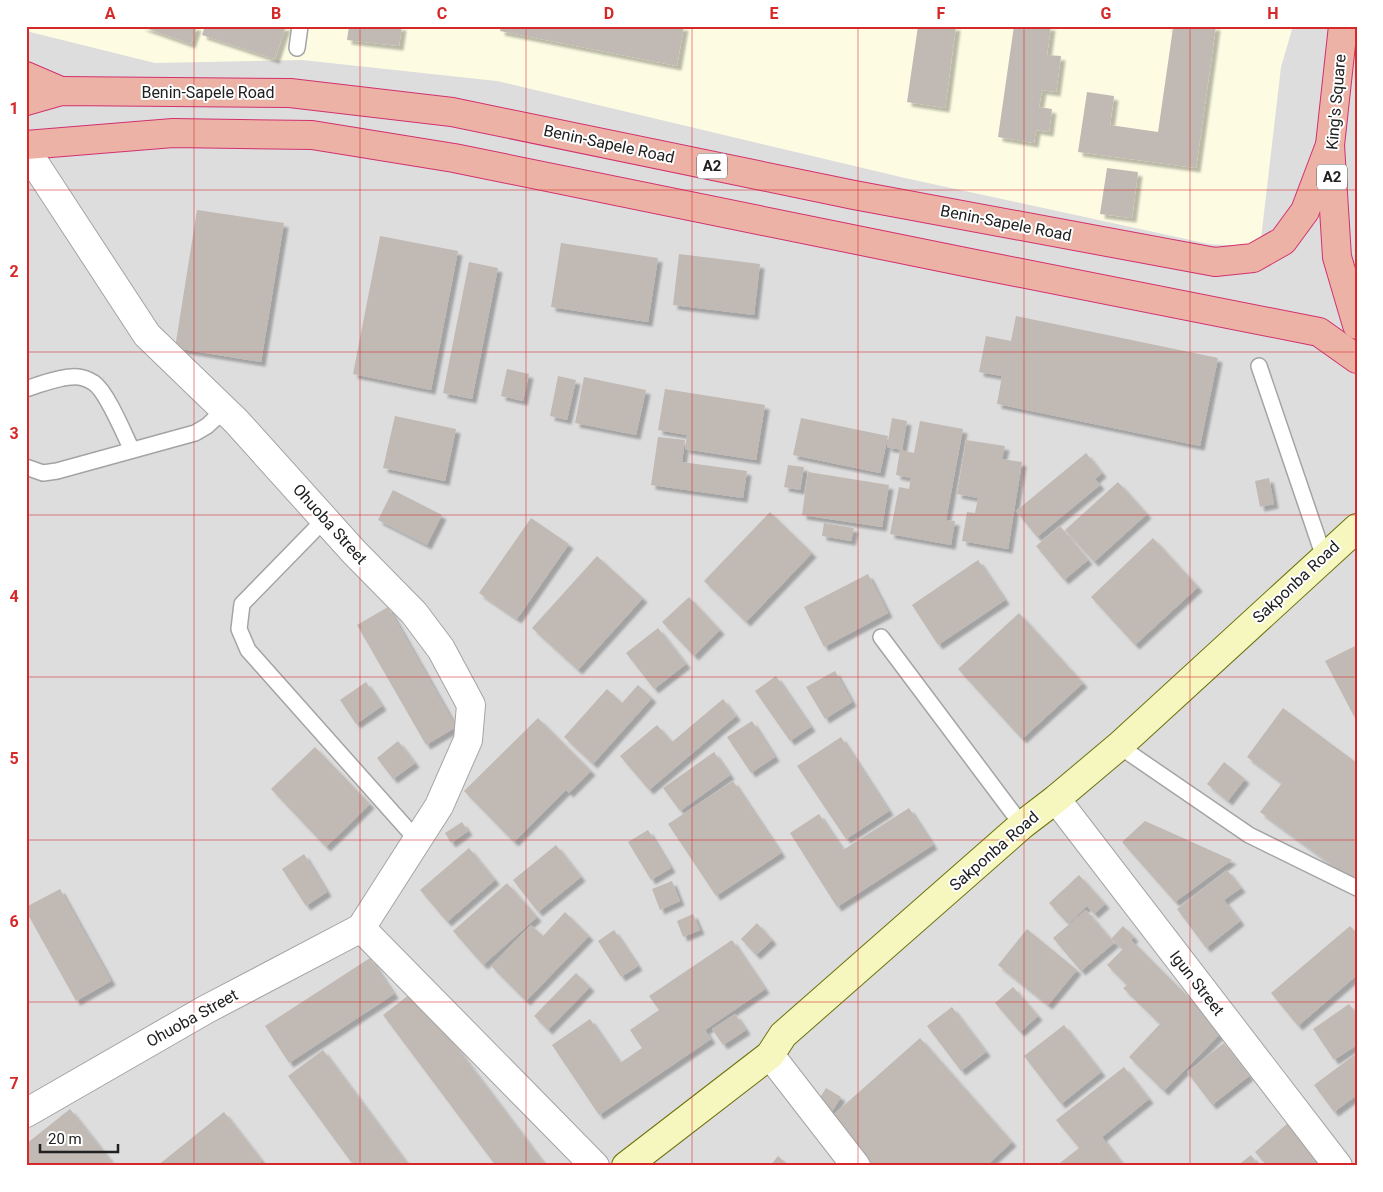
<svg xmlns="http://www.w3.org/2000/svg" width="1383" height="1192" viewBox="0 0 1383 1192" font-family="Roboto,sans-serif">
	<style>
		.residential { fill: #dedddd }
		.education { fill: #fdfce3 }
		.building { fill: #c1b9b4; filter: url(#shadow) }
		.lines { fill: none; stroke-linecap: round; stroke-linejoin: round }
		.service-casing { stroke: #a4a4a4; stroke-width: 18 }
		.minor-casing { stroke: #a4a4a4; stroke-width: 30 }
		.secondary-casing { stroke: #6c730b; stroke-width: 30 }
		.trunk-casing { stroke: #d1316e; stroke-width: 30 }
		.service { stroke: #fff; stroke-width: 15 }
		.minor { stroke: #fff; stroke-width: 28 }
		.secondary { stroke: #f6f6bf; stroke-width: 28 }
		.trunk { stroke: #ecb2a6; stroke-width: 28 }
		.grid { fill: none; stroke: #d62828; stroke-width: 1; stroke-opacity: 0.55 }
		.labels { text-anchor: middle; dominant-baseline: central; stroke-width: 4; stroke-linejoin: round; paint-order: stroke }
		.shield { fill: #fff; stroke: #636363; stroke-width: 1 }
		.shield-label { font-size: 15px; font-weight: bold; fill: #202020 }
		.street-label { font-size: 16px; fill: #202020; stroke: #fff }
		.neatline { fill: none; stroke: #d62828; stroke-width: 2 }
		.grid-label { font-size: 16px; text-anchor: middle; font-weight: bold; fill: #d62828 }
	</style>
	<defs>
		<filter id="shadow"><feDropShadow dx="4.5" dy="4.5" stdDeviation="1" flood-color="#0004"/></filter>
	</defs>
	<rect width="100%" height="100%" fill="#f0ede7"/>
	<rect class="residential" x="26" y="26" width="1331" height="1140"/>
	<polygon class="education" points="26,26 1293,26 1281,67 1260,247 1209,244 905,178 497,81 302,60 155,63 26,31"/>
	<g class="building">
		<polygon points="140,26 197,26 191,44"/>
		<polygon points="205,26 286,26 275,59 202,35"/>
		<polygon points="349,26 402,26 399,46 347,40"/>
		<polygon points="501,26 684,26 677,66 500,31"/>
		<polygon points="918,26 956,26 945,108 907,102"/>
		<polygon points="1014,26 1051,26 1047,55 1061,56 1056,92 1042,90 1039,107 1052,109 1049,132 1036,130 1034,143 998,137"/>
		<polygon points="1165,26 1216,26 1196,168 1078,152 1087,92 1114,96 1110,125 1158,132 1173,28"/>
		<polygon points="1107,168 1138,172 1132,218 1100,214"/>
		<polygon points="197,210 284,223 261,362 175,348"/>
		<polygon points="380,236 458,251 431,390 353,374"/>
		<polygon points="561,243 658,258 648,322 551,307"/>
		<polygon points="679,254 760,264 754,315 673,305"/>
		<polygon points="469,262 498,268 472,399 443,393"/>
		<polygon points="1016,316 1218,358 1200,446 997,404 1002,376 979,372 986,336 1011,341"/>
		<polygon points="507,369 529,374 523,401 501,396"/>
		<polygon points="558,376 576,380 567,420 550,416"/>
		<polygon points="584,377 646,390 636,435 575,423"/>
		<polygon points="665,389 765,405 756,460 685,449 687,435 658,430"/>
		<polygon points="395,416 456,429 445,481 383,468"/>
		<polygon points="801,418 888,436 880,473 793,455"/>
		<polygon points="892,418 907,421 902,450 887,447"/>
		<polygon points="920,421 963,429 946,520 955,521 951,545 890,534 899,487 909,489 911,478 896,475 900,450 914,453"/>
		<polygon points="658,437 685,440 682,462 747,471 743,498 651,485"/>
		<polygon points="966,440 1005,446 1002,459 1022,462 1008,549 962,541 967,512 975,513 978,498 957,494"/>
		<polygon points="1086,453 1102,473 1095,479 1100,485 1037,537 1016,511"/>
		<polygon points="788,465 804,467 800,490 784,487"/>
		<polygon points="808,472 889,485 882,527 802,515"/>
		<polygon points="1269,478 1274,504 1260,507 1255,481"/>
		<polygon points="1118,482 1147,514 1094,562 1065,530"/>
		<polygon points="393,490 442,515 427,545 378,520"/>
		<polygon points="770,512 812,553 746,622 704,581"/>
		<polygon points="531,518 569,544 517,619 479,593"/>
		<polygon points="824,523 854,528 851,541 822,536"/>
		<polygon points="1060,526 1088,560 1064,580 1036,546"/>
		<polygon points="1153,538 1198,587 1135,645 1091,597"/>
		<polygon points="597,556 643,598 578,670 532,628"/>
		<polygon points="978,560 1005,600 938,645 912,605"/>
		<polygon points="868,574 888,613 824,647 804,607"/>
		<polygon points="689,597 720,630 694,656 662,622"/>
		<polygon points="388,607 456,727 426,745 357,625"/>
		<polygon points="1019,613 1083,683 1022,739 958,669"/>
		<polygon points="658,628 686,664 654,689 626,653"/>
		<polygon points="1357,645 1357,722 1325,661"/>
		<polygon points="835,671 852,702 825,719 806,687"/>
		<polygon points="776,676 811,727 790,741 755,691"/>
		<polygon points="366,682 382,706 356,724 340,700"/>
		<polygon points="638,685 652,698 593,764 564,737 607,689 622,703"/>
		<polygon points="723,699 736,716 649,790 620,756 657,725 672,742"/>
		<polygon points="1283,708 1357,763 1357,883 1260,812 1282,783 1247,757"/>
		<polygon points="538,718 591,771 569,793 566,790 514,842 464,791"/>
		<polygon points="752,721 775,757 751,773 727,737"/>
		<polygon points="841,737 889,811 846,839 797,766"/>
		<polygon points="398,741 415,763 393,779 377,758"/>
		<polygon points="315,747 370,804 326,847 271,789"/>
		<polygon points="714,752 730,775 680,811 663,788"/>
		<polygon points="1224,762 1245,779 1228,801 1207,784"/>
		<polygon points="733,781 781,853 716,896 668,824"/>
		<polygon points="909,808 933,845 837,907 790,833 819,814 843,850"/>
		<polygon points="1145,821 1232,860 1175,902 1122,842"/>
		<polygon points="462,822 468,831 451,843 445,833"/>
		<polygon points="648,830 671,868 651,880 628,842"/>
		<polygon points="556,845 581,877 538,912 513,880"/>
		<polygon points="469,848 495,880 447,922 420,890"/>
		<polygon points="304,854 327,892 306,906 282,869"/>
		<polygon points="1227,870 1241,888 1224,900 1240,921 1206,948 1177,909"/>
		<polygon points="1079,875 1105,904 1094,914 1087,906 1068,924 1049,903"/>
		<polygon points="672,881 680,901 660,910 652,889"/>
		<polygon points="507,883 537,917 483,965 453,931"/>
		<polygon points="60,889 111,981 76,1001 26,911 26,907"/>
		<polygon points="1086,910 1114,943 1081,971 1053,938"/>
		<polygon points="565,912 589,936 526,1001 491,966 531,925 543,936"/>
		<polygon points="693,914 700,930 683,937 677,921"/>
		<polygon points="757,923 772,940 756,955 741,939"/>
		<polygon points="1123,926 1134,937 1131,940 1223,1031 1164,1091 1129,1057 1160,1024 1123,988 1127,985 1107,965 1123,949 1111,939"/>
		<polygon points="1350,926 1357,933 1357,975 1298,1026 1271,993"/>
		<polygon points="1027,929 1077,970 1048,1005 998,965"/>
		<polygon points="614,930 638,966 621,977 598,941"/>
		<polygon points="732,940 765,989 705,1030 711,1039 599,1115 552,1045 590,1019 620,1063 642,1048 630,1030 659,1010 649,996"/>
		<polygon points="370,958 394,994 289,1063 265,1026"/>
		<polygon points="576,973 590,987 548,1030 534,1016"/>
		<polygon points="1013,987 1038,1016 1020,1032 995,1003"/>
		<polygon points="414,991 546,1166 496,1166 383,1015"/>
		<polygon points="1349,1004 1357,1014 1357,1045 1334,1060 1313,1029"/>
		<polygon points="952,1007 986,1052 961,1071 927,1026"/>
		<polygon points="735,1014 746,1030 723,1045 712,1029"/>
		<polygon points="1064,1025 1101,1072 1061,1104 1024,1056"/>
		<polygon points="920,1038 1012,1142 986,1166 862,1166 824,1123"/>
		<polygon points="1224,1043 1249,1076 1212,1105 1187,1072"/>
		<polygon points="323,1050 409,1166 354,1166 288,1076"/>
		<polygon points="1357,1053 1357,1095 1334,1112 1314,1085"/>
		<polygon points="1124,1067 1149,1099 1102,1137 1124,1166 1056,1166 1079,1148 1056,1120"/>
		<polygon points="826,1088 841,1097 831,1113 816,1104"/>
		<polygon points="70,1109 115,1166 26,1166 26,1144"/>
		<polygon points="224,1112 262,1161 256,1166 157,1166"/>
		<polygon points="1289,1122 1326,1166 1267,1166 1255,1152"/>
		<polygon points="1251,1155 1259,1166 1237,1166"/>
		<polygon points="778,1156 789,1166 770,1166"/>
	</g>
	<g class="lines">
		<g class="service-casing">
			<g id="service">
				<polyline points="297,48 300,26"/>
				<polyline points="1259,366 1324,557"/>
				<path d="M26,389C41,384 56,378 71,377C79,376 88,379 94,383C107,392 124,434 132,450"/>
				<polyline points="26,467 43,473 57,471 195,433 207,426 224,410"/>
				<polyline points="325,519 242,604 239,629 248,650 417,840"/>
				<polyline points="881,637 1022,825"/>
				<polyline points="1119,746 1249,835 1357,888"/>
			</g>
		</g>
		<g class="minor-casing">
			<g id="minor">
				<polyline points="26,150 147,335 236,421 354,552 414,613 441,649 471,705 468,740 439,806 361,928 205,1010 26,1113"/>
				<polyline points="1056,799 1338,1166"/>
				<polyline points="361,928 595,1166"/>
				<polyline points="770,1055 856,1166"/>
			</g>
		</g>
		<g class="secondary-casing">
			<polyline id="secondary" points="626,1166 770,1055 783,1035 1022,825 1056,799 1119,746 1357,528"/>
		</g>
		<g class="trunk-casing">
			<g id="trunk">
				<polyline points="1343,26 1330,145 1337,257 1357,325"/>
				<polyline points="26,76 61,91"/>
				<polyline points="26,101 61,91 290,93 452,112 854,195 1215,262 1253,258 1283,241 1305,211 1330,145"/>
				<polyline points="26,145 173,133 312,135 454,158 965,262 1319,332 1357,359"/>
			</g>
		</g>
		<use href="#service" class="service"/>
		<use href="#minor" class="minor"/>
		<use href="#secondary" class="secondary"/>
		<use href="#trunk" class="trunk"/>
	</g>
	<path class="grid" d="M194,26V1166M360,26V1166M526,26V1166M692,26V1166M858,26V1166M1024,26V1166M1190,26V1166M26,190H1357M26,352H1357M26,515H1357M26,677H1357M26,840H1357M26,1002H1357"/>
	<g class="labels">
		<g class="shield">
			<rect x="697" y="153.5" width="30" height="25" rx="4"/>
			<rect x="1317" y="164.5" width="30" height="25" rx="4"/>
		</g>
		<g class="shield-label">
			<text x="712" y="166">A2</text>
			<text x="1332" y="177">A2</text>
		</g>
		<g class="street-label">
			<text x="208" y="92">Benin-Sapele Road</text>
			<text transform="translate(1336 102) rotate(-85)">King's Square</text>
			<text transform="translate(609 144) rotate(12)">Benin-Sapele Road</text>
			<text transform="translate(1006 223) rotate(11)">Benin-Sapele Road</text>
			<text transform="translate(330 524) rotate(48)">Ohuoba Street</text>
			<text transform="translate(1296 582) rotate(-43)">Sakponba Road</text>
			<text transform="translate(994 851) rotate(-41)">Sakponba Road</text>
			<text transform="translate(1197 983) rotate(52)">Igun Street</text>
			<text transform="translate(192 1018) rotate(-29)">Ohuoba Street</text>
		</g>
	</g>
	<rect width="1383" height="1192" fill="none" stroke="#ffffff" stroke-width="55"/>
	<path d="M40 1144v8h78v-8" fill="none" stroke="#202020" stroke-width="2.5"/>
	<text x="48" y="1144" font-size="15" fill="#202020" stroke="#ffffff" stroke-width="4" paint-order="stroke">20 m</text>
	<rect x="28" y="28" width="1328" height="1136" class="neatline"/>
	<g class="grid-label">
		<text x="110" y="19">A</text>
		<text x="276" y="19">B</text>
		<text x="442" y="19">C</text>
		<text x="609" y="19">D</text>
		<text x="774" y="19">E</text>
		<text x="941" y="19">F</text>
		<text x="1106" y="19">G</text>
		<text x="1273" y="19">H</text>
		<text x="14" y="114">1</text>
		<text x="14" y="277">2</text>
		<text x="14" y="439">3</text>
		<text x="14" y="602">4</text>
		<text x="14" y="764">5</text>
		<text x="14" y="927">6</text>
		<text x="14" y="1089">7</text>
	</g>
</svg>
